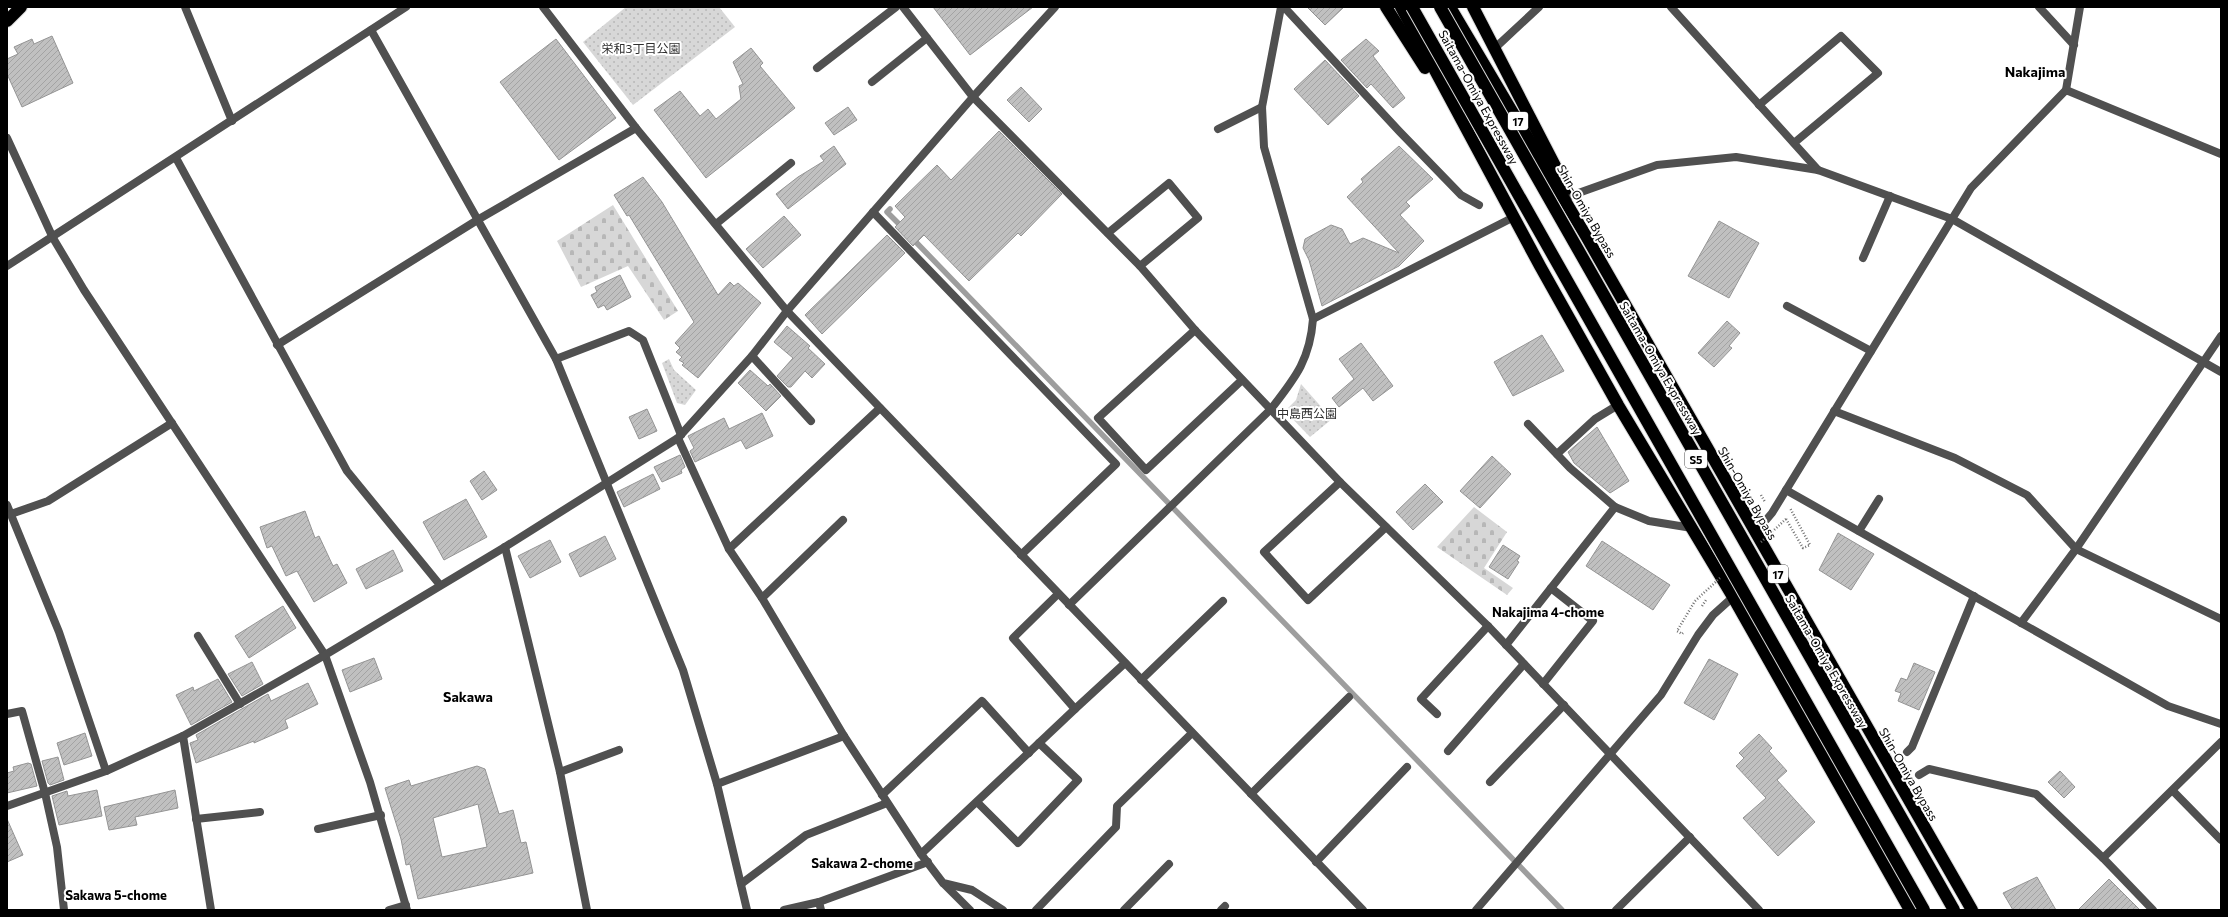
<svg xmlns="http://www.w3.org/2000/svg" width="2228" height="917" viewBox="0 0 2228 917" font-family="Commissioner,'Noto Sans JP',sans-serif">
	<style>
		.cemetery { fill: url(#cemetery-stones) }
		.park { fill: url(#park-dots) }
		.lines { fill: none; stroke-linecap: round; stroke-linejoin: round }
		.stream { stroke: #9e9e9e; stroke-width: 5.5 }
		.building { fill: url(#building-hatch); stroke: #949494; fill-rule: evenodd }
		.highway-casing { stroke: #dbdbdb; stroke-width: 14 }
		.path { stroke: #727272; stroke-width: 2.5; stroke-dasharray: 1 2; stroke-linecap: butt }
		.lane { stroke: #505050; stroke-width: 8 }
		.street { stroke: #505050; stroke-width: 8 }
		.highway { stroke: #000; stroke-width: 12 }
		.highway-bridge-casing { stroke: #dbdbdb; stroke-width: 14; stroke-linecap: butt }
		.path-bridge { stroke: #727272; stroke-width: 2.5; stroke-dasharray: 1 2; stroke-linecap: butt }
		.highway-bridge { stroke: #000; stroke-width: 12 }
		.labels { text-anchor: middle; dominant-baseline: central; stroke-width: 4; stroke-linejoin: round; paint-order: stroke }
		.shield { fill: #fff; stroke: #4c4c4c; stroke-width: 1 }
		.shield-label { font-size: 11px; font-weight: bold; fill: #000 }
		.park-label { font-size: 12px; fill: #2e2e2e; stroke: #fff }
		.street-label { font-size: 12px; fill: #000; stroke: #fff }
		.neighbourhood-label { font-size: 13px; font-weight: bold; fill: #000; stroke: #fff }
		.quarter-label { font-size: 14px; font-weight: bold; fill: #000; stroke: #fff }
	</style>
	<defs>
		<pattern id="cemetery-stones" width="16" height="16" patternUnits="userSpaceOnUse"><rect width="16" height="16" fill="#d7d7d7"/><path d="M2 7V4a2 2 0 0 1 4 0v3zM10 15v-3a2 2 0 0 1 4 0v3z" fill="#b7b7b7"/></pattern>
		<pattern id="park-dots" width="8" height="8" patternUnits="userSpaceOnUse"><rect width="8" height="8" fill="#d7d7d7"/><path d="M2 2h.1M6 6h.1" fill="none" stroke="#b7b7b7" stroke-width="1.8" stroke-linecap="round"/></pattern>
		<pattern id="building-hatch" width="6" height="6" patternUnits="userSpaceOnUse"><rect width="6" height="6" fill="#c0c0c0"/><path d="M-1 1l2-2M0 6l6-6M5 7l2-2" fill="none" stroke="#a3a3a3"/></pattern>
	</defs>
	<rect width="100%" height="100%" fill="#fff"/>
	<g class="cemetery">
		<polygon points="613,205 678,311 664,320 628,266 581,287 557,241"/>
		<polygon points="1474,507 1507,532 1484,568 1513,588 1507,595 1437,547"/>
	</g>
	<g class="park">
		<polygon points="626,7 719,7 735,27 633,105 583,42"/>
		<polygon points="669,359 674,370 696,390 685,405 677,403 662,363"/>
		<polygon points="1301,384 1332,419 1310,437 1285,411 1296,400"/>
	</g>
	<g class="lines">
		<g class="stream">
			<polyline points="890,209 887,212 904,229"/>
			<polyline points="912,238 1562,910"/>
		</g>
	</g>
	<g class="building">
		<polygon points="933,7 1033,7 970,55"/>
		<polygon points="1307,7 1344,7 1325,25"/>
		<polygon points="52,36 73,83 22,107 7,74 7,59 18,54 14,47 32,39 34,44"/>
		<polygon points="556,39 616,118 559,160 500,82"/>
		<polygon points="1366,39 1379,51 1373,56 1405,98 1393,108 1371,84 1367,88 1341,60"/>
		<polygon points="751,48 763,63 760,66 795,108 706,178 654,110 680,91 700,116 708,109 716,119 741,99 739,86 743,84 733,62"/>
		<polygon points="1325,60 1359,96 1328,125 1294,89"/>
		<polygon points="1021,87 1042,109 1029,122 1007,100"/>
		<polygon points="848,107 857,120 834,135 825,123"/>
		<polygon points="999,131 1062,194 1021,236 1018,233 969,281 924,235 913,246 895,227 905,217 895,206 937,165 951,180"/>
		<polygon points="834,146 846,164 788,209 776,194 798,177 824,161 820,156"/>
		<polygon points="1399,146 1433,179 1406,202 1410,206 1400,215 1424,241 1399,266 1322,306 1309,260 1303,248 1305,239 1331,225 1342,229 1350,244 1363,238 1399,253 1347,197 1363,182 1361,179"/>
		<polygon points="643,177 662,202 718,295 730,282 734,286 738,283 761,303 698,378 682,365 684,363 679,360 682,357 676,352 680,348 675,343 694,322 629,215 627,216 614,195"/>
		<polygon points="784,216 801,235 763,268 746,249"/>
		<polygon points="1719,221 1759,243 1729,298 1688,276"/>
		<polygon points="887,235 905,253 822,334 805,315"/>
		<polygon points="620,275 631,297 607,310 604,305 598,308 591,295 597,292 595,287"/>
		<polygon points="1727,321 1740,333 1729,346 1732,348 1714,367 1698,353"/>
		<polygon points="787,326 810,346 808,348 825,364 812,378 805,371 791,387 788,387 777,376 793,358 774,342"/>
		<polygon points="1542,335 1564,371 1513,396 1494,362"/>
		<polygon points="1361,343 1393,386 1373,401 1363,388 1339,407 1332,398 1354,379 1339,359"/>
		<polygon points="750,370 768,386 770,384 781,396 766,411 738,383"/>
		<polygon points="647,409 657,431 639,439 629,417"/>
		<polygon points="762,413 773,436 746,449 741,440 695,462 690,451 694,448 688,436 724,418 729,429"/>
		<polygon points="1597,427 1629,481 1610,493 1574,463 1568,452"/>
		<polygon points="680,455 685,467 681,470 682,473 662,482 654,467"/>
		<polygon points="1492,456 1511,474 1480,508 1460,491"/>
		<polygon points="484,471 497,490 482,500 470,481"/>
		<polygon points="653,474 660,489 624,507 617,492"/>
		<polygon points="1425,484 1443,502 1413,530 1396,512"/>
		<polygon points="466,499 487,537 444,560 423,522"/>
		<polygon points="305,511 315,538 319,536 333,566 337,564 347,583 314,602 297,571 286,576 272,546 267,548 260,527"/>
		<polygon points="1838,533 1874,554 1851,590 1819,570"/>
		<polygon points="605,536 616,559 580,577 569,554"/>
		<polygon points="550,540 561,562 530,578 518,556"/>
		<polygon points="1602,541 1670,585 1653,610 1586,566"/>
		<polygon points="1503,545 1520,556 1517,561 1519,562 1508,579 1489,567"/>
		<polygon points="393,550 403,571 366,589 356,569"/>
		<polygon points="283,606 296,628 249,658 235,636"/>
		<polygon points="374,658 382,679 350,692 342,670"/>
		<polygon points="1709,659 1738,674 1714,720 1684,703"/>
		<polygon points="252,662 263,684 242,696 228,674"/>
		<polygon points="1914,663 1935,672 1919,710 1898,701 1901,693 1895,691 1901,678 1907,680"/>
		<polygon points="218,679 232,702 191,725 176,695 193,687 194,691"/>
		<polygon points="308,683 318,704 285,720 288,728 254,743 254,741 196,763 190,743 198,740 196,735 268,694 271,701"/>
		<polygon points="85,733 92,756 64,765 57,743"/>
		<polygon points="1759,734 1772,748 1769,751 1787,771 1777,780 1815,822 1778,856 1743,818 1766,798 1736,766 1744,758 1739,753"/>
		<polygon points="58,757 64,780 50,785 48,783 42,761"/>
		<polygon points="28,763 31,764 37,786 7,793 7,773 14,771 13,767"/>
		<path d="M477,766L485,769L499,814L513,810L521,843L526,842L533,873L418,899L410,864L406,865L401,839L385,788L409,780L411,786ZM478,804L487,847L442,857L433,818Z"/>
		<polygon points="2060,771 2075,787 2064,798 2048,782"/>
		<polygon points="97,790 102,816 59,825 52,796 67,791 68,796"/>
		<polygon points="175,790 178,808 135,817 137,825 109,830 104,807"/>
		<polygon points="7,819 23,855 7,862"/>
		<polygon points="2037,877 2056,910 2013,910 2003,893"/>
		<polygon points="2109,879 2140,910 2078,910"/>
	</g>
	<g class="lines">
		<g class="highway-casing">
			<g id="highway">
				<polyline points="1386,7 1425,68"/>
				<polyline points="1401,7 1540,266 1618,405 1733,597 1910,910"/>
				<polyline points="1450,7 1586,236 1972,910"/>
				<polyline points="1473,7 1567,189"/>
				<polyline points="7,21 21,7"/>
			</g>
		</g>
		<g class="path">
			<polyline points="1761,495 1765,502"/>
			<polyline points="1786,519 1803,548 1810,545 1790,508"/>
			<polyline points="1702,606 1706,600"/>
			<polyline points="1683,633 1682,634 1677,631 1695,601"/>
		</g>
		<g class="lane">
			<polyline points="817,68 896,7"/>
			<polyline points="872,82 927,38"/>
			<polyline points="873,212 1116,464 1021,555"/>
			<polyline points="716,224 791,163"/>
			<polyline points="752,356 811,421"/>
			<polyline points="1058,594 1013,638 1075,709 1125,663"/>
			<polyline points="762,598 843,520"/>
			<polyline points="198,636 240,704"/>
			<polyline points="1141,680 1223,601"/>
			<polyline points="7,714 22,711 45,793 57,847 64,910"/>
			<polyline points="1039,743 1075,709"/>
			<polyline points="560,772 619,750"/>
			<polyline points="1919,775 1929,769 2036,794 2103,858"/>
			<polyline points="2173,791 2221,840"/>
			<polyline points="1251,794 1349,697"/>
			<polyline points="882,795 982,701 1029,753"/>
			<polyline points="196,819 260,812"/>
			<polyline points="318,829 381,815"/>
			<polyline points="921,854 1039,743 1078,780 1018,843 977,802"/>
			<polyline points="1316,862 1407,767"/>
			<polyline points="741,884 806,835 887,803"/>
			<polyline points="389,910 406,905"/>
			<polyline points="1036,910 1116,827 1117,806 1192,733"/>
			<polyline points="1124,910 1169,864"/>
			<polyline points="1221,910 1225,906"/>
		</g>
		<g class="street">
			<polyline points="185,7 232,121"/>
			<polyline points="543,7 636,128 787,311 1363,910"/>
			<polyline points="903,7 973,97 1140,266 1195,330 1340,482 1488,626 1759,910"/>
			<polyline points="1284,7 1399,131 1461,195 1479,205"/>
			<polyline points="1671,7 1818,170"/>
			<polyline points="2039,7 2074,45"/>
			<polyline points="371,30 556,359 683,670 717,784 747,910"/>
			<polyline points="1495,48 1539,7"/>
			<polyline points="2066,90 2080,7"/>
			<polyline points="1759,105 1841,36 1878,73 1794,143"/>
			<polyline points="1218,129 1262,107"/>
			<polyline points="7,138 53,238 84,290 325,655 370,782 407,910"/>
			<polyline points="176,158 347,471 440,585"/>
			<polyline points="1570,196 1657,165 1736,157 1818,170 1952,219 2221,372"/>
			<polyline points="1108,233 1169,183 1198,218 1140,266"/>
			<polyline points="1863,258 1890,196"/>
			<polyline points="7,266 406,7"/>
			<polyline points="1787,306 1871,351"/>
			<polyline points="1313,319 1514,217"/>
			<polyline points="1195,330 1098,418 1146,470 1242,380"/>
			<polyline points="277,345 479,219 636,128"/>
			<polyline points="556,359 629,331 643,340 681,435"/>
			<polyline points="1834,411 1955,458 2027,495 2076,549 2221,619"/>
			<polyline points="1528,424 1570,468 1615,507 1649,521 1692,528"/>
			<polyline points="678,438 729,549 762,598 844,736 921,854 943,883 972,890 1003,910"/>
			<polyline points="1557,454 1595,419 1618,405"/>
			<polyline points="1340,482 1264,552 1308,600 1386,527"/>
			<polyline points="1786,490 2168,706 2221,724"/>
			<polyline points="7,505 59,632 106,771"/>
			<polyline points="11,514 48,501 172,423"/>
			<polyline points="1859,531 1879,499"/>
			<polyline points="1755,533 1772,513 1971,188 2066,90 2221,154"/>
			<polyline points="505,547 560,772 587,910"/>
			<polyline points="729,549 880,408"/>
			<path d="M1069,605L1271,409C1295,378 1310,360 1313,319L1264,147L1262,107L1281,7"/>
			<polyline points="2021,623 2076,549 2221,336"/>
			<polyline points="1506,645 1615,507"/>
			<polyline points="1543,684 1593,621 1551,588"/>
			<polyline points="1437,714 1421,699 1488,626"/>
			<polyline points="183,736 211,910"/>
			<polyline points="1448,751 1524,664"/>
			<polyline points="1907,752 1912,747 1974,596"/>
			<polyline points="1490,782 1564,705"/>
			<polyline points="717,784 844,736"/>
			<polyline points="7,806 106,771 183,736 325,655 505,547 678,438 752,356 787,311 973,97 1055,7"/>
			<polyline points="944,884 970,910"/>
			<polyline points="819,902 928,862"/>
			<polyline points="784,910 819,902 821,910"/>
			<polyline points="1476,910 1661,695 1698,635 1713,615 1733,597"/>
			<polyline points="1616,910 1690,837"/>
			<polyline points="2153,910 2103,858 2221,742"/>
		</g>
		<use href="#highway" class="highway"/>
		<g class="highway-bridge-casing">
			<g id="highway-bridge">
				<polyline points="1412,7 1924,910"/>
				<polyline points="1440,7 1954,910"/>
			</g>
		</g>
		<g class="path-bridge">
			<polyline points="1761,542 1786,519"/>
			<polyline points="1695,601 1720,578"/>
		</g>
		<use href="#highway-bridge" class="highway-bridge"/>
	</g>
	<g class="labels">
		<g class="shield">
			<rect x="1508" y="112" width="20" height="18" rx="3"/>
			<rect x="1685" y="450" width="22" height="18" rx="3"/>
			<rect x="1768" y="565" width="20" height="18" rx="3"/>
		</g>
		<g class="shield-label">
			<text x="1518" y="121">17</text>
			<text x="1696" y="459">S5</text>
			<text x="1778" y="574">17</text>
		</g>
		<g class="park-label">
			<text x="641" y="48">栄和3丁目公園</text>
			<text x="1307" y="413">中島西公園</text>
		</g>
		<g class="street-label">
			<text transform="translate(1479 97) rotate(61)">Saitama-Omiya Expressway</text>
			<text transform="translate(1587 211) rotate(60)">Shin-Omiya Bypass</text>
			<text transform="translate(1661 368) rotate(60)">Saitama-Omiya Expressway</text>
			<text transform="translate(1748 493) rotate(60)">Shin-Omiya Bypass</text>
			<text transform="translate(1827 661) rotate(60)">Saitama-Omiya Expressway</text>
			<text transform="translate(1909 774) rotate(60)">Shin-Omiya Bypass</text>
		</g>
		<g class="neighbourhood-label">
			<text x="1548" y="612">Nakajima 4-chome</text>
			<text x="862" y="863">Sakawa 2-chome</text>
			<text x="116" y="895">Sakawa 5-chome</text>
		</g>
		<g class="quarter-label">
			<text x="2035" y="71">Nakajima</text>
			<text x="468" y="696">Sakawa</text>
		</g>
	</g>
	<rect width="2228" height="917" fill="none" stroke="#000000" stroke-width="16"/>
</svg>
